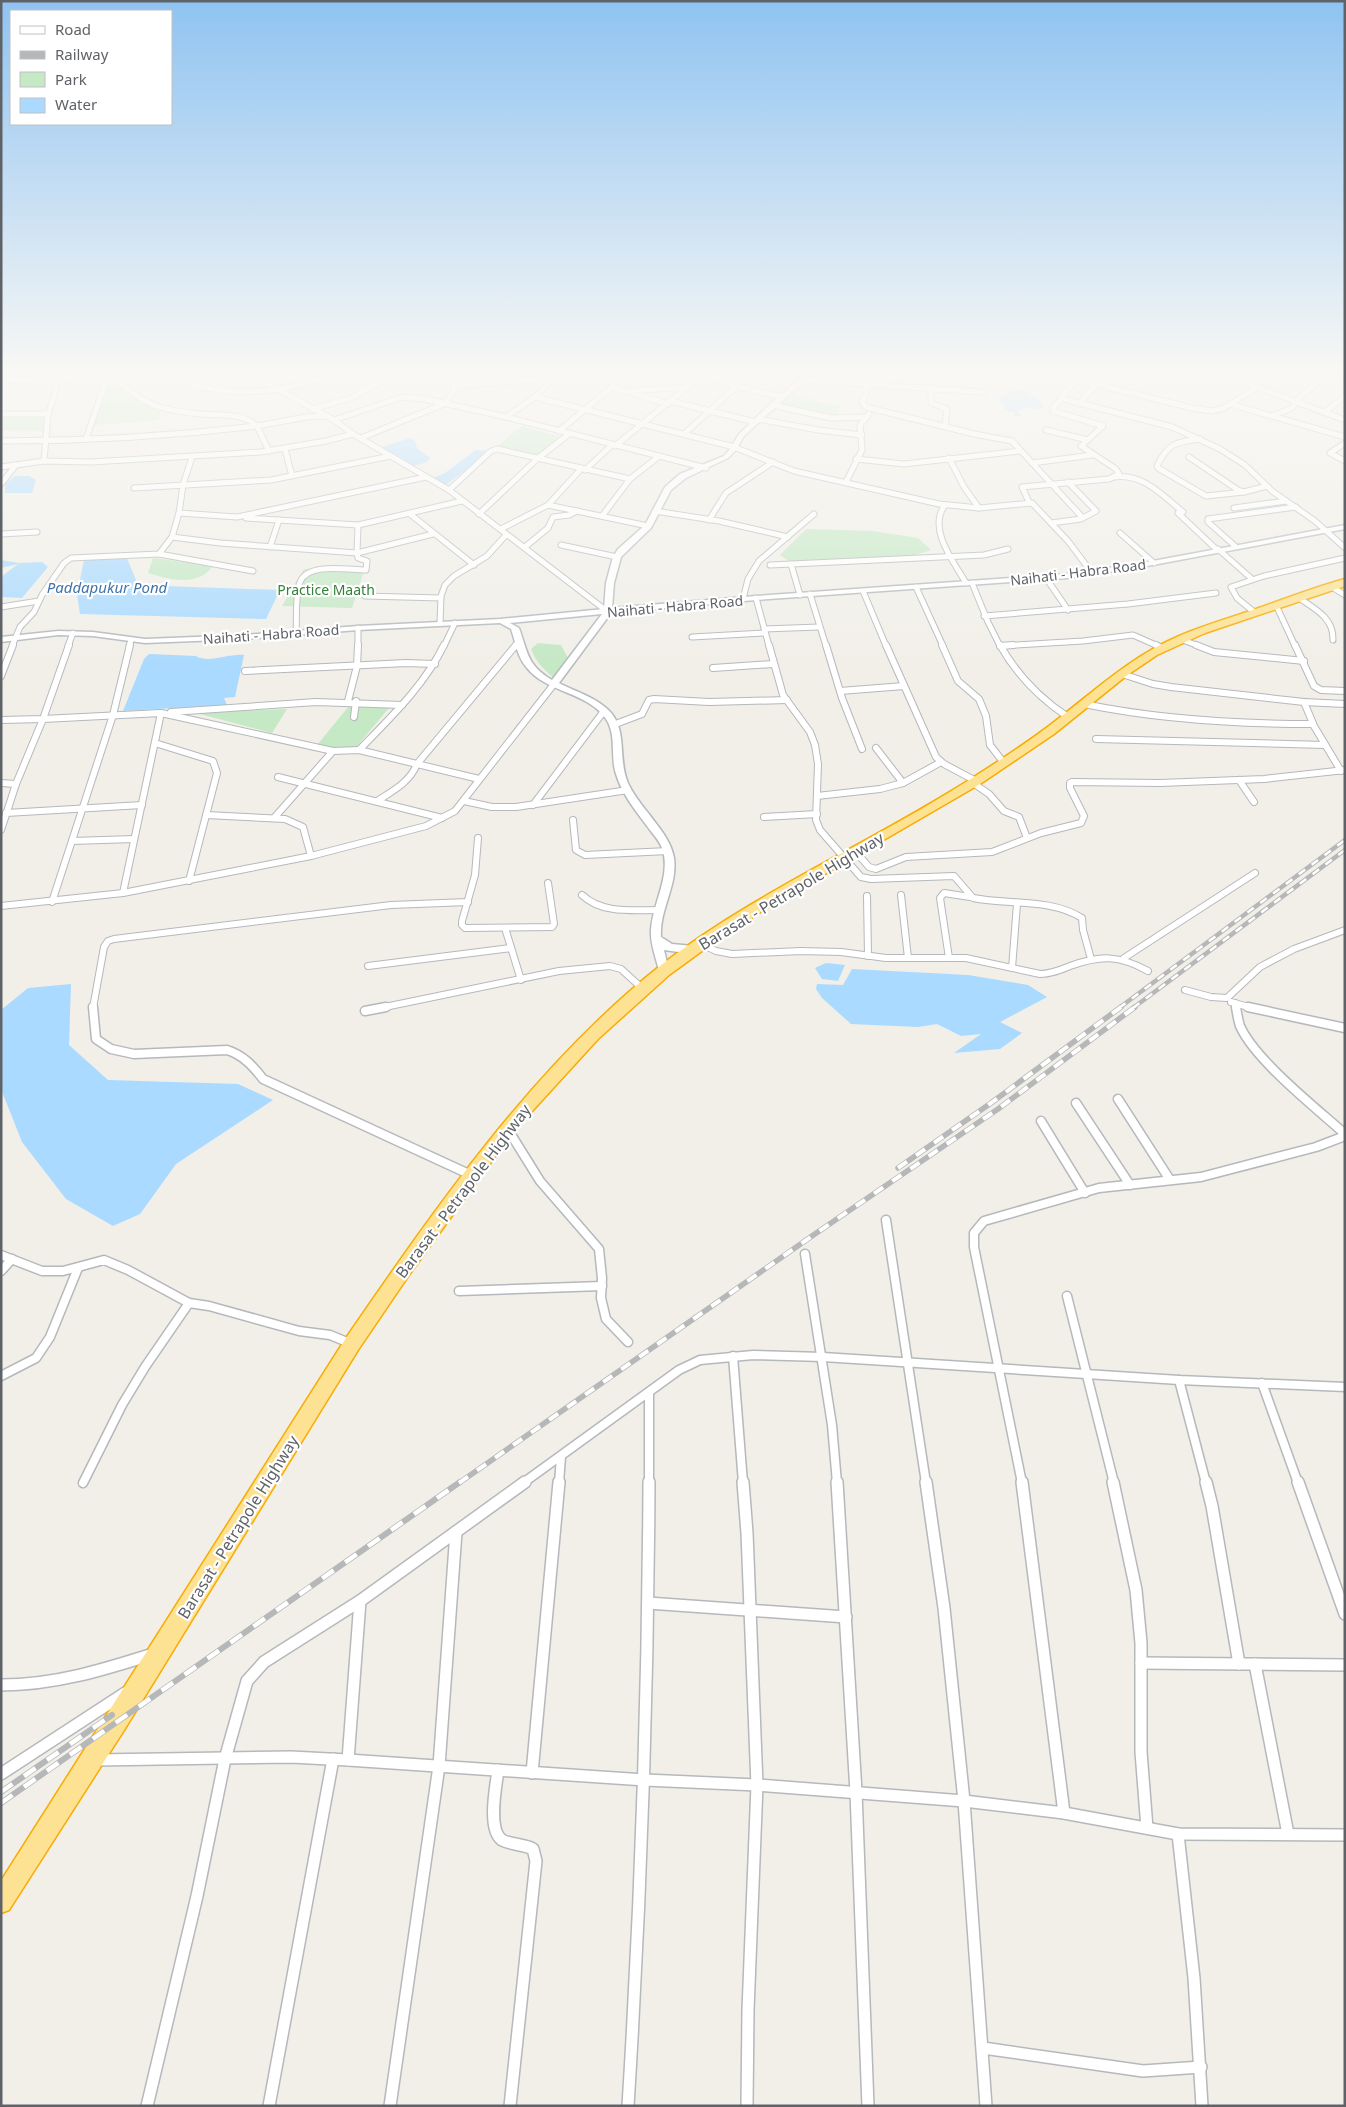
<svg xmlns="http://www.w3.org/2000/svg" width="1346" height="2107" viewBox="0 0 1346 2107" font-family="'Noto Sans',sans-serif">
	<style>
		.green { fill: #c5e8c5 }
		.water { fill: #aadaff }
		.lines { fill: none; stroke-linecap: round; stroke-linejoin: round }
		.street-far3-casing { stroke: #b5b8bc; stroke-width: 7 }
		.street-far2-casing { stroke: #b5b8bc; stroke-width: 8 }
		.street-far1-casing { stroke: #b5b8bc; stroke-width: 11 }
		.street-casing { stroke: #b5b8bc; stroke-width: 14 }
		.secondary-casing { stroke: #b6babf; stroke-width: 3 }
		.highway-casing { stroke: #f9ab00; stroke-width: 3 }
		.street-far3 { stroke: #fff; stroke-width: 5 }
		.street-far2 { stroke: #fff; stroke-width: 6 }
		.street-far1 { stroke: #fff; stroke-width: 8 }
		.street { stroke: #fff; stroke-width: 11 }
		.secondary { fill: #fff; fill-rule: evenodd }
		.highway { fill: #fde293; fill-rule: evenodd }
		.rail-far2-casing { stroke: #b6b7b8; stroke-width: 4.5 }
		.rail-far1-casing { stroke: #b6b7b8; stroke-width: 5.5 }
		.rail-casing { stroke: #b6b7b8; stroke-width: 6 }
		.rail-far2 { stroke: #fff; stroke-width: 2.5; stroke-dasharray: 8; stroke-linecap: butt }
		.rail-far1 { stroke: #fff; stroke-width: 4; stroke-dasharray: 11; stroke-linecap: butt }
		.rail { stroke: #fff; stroke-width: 4.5; stroke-dasharray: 14; stroke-linecap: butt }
		.labels { text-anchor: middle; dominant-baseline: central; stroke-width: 4.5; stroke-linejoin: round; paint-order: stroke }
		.far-street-label { font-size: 14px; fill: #5f6368; stroke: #fff }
		.far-park-label { font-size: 14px; fill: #348238; stroke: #fff }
		.far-water-label { font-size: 15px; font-style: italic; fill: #4174aa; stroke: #fff }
		.street-label { font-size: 16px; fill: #5f6368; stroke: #fff }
	</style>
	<rect width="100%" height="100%" fill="#f1efe8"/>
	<g class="green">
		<polygon points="793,371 860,371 859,384 802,380 810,373"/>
		<polygon points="109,378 119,388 161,407 159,420 94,425"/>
		<polygon points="789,391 829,405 840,405 837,417 772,405"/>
		<polygon points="1,414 48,414 46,431 1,430"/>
		<polygon points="522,426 565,438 541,458 496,447"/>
		<polygon points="806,529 873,531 918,538 931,550 912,556 839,561 790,562 780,555"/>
		<path d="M153,558L213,566C198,587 170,580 148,573Z"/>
		<polygon points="304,569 364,571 352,608 282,606"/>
		<path d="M538,643L561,645L569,660L556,680C545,670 536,663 531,649Z"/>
		<polygon points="349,706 389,708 351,753 318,744"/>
		<polygon points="287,709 272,733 196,713"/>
	</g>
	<g class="water">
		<polygon points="966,371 1061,371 1042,375 1046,378 982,374"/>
		<path d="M1018,389L1037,397L1044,406L1039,409C1029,408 1024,407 1017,412L1022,417L1015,416L1014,413L1005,410V407L998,398L1001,397V395Z"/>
		<polygon points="410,438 415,441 417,448 430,458 427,462 414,466 382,447"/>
		<polygon points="476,450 491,451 447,484 437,484 430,479 445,473"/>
		<polygon points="15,476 29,476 36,480 32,493 5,493 5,484"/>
		<polygon points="127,558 138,585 280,590 266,619 80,614 77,594 84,560"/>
		<polygon points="1,560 19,563 42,562 48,567 22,598 1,597 1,577 18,564 1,568"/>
		<path d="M149,654L196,656C209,664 229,653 244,655L235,697L224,698L227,705L123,711L144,659Z"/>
		<polygon points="826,963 845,965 838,981 822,979 815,968"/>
		<polygon points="852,969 968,975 1028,985 1047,997 1000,1022 1022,1033 1000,1049 954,1053 981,1034 961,1036 937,1024 918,1027 851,1024 822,998 816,989 817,984 843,985"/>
		<polygon points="71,984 69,1045 108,1080 238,1084 273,1100 176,1164 140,1214 113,1226 66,1199 22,1142 1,1089 1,1010 28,988"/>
	</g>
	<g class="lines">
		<g class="street-far3-casing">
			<g id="street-far3">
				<path d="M110,371L108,375C125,387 141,401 160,407C173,411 189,413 202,414C222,416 241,412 257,426"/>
				<path d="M161,371C216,402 285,395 341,371"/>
				<polyline points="213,371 257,378 334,420 353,434 449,490 608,612"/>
				<polyline points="560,371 535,397 506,417 706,468"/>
				<polyline points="619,371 612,387 668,404"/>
				<polyline points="785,371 809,374"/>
				<polyline points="1214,371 1345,420"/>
				<polyline points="703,374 737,386 782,397"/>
				<polyline points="1170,376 1178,371"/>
				<polyline points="1,380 60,379 108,375"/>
				<polyline points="802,380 982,392"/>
				<polyline points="1078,381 1082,374 1081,371"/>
				<polyline points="866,385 866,394 862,402 866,407 974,434 1012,441 1082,517"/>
				<polyline points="454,386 554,378"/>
				<polyline points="1256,388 1224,408 1212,411 1192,408 1083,381 1075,381 1060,398 1172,427 1220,449 1245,465 1272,491 1315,521 1345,548"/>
				<polyline points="931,389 931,403 947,409 945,426"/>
				<polyline points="629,391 687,387"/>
				<polyline points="535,397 734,447 794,471 939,504 979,508 1032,503 1068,541 1092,573"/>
				<polyline points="670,401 755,422"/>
				<polyline points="1079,404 1096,384"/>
				<polyline points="1230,404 1345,437"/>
				<polyline points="772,405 831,418 867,417"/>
				<polyline points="312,409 351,398 402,371"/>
				<polyline points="1325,412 1345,396"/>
				<polyline points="1,414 48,414"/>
				<polyline points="1272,416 1292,408 1300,397 1331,371"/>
				<polyline points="758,419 818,430 862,435"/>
				<polyline points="334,420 402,397 425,399 506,417"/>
				<polyline points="1046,430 1088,440"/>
				<polyline points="559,431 612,387"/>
				<polyline points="684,434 737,386"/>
				<polyline points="361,438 446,403 454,390 455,371"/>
				<polyline points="86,439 108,375"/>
				<path d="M1200,439C1176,442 1168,443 1157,466L1158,468L1206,496L1244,492"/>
				<path d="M1,441C87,441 172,436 257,426"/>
				<polyline points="1345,443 1330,453 1345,461"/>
				<polyline points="615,446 707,371"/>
				<polyline points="285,449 292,476"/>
				<polyline points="269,451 257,426 306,417 325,416"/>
				<polyline points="192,457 183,485 179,513 237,517 426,477"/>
				<polyline points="1189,457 1238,490 1244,492 1267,486"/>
				<polyline points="949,458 964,487 979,508"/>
				<polyline points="856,459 904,464 1021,451"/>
				<polyline points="44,461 48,414 54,397 59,371"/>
				<polyline points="1032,463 1092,455"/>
				<polyline points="1,467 44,461 91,462 261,452 326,441 353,434"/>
				<polyline points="585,470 612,445"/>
				<path d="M1114,477C1143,473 1162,495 1183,512"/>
				<polyline points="846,482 862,450 860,425 869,414"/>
				<polyline points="1,484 16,465"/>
				<polyline points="134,488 271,480 391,456"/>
				<polyline points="449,490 491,451 497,449 630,479 658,457"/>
				<polyline points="1029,502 1022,487 1109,479 1119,474 1116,469 1081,446 1103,426 1053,411 1053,408 1061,399"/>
				<polyline points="548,505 581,469"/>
				<path d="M945,505C927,529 954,562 966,583"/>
				<polyline points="1234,508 1286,501"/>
				<polyline points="655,511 719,521 788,537"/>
				<polyline points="1178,513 1216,549"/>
				<polyline points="410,514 474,565"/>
				<polyline points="479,514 537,459 569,434"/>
				<polyline points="602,516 630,479"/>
				<polyline points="246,518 358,525 462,501"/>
				<polyline points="709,520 726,493 773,462"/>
				<polyline points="1051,523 1081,519 1096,511 1068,482"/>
				<polyline points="501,529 548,505 648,526"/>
				<polyline points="1120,533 1154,563"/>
				<polyline points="1,534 37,532"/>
				<polyline points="172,537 220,543 357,553 358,525"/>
				<polyline points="561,545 617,557"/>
				<polyline points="1235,546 1208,522 1208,519 1296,507"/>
				<polyline points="270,547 279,520"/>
				<polyline points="525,547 548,528 553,517 569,515 577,511"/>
				<polyline points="1218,549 1252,579"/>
				<polyline points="159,554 253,571"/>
				<polyline points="791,564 800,595"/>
				<polyline points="770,565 984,555 1008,549"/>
				<polyline points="1046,578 1068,610"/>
				<polyline points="972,583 988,622 1000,646"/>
				<polyline points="916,587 943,646"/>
				<polyline points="1332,587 1345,595"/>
				<polyline points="863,591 886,646"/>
				<polyline points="810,594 826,646"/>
				<polyline points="365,596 441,598"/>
				<polyline points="756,598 769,646"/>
				<path d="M1299,598C1315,609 1334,618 1333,640"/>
				<polyline points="743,599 748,579 759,561 814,514"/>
				<polyline points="1276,605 1295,646"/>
				<polyline points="1,607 39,601"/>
				<polyline points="1254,612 1237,598 1231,587 1264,576 1345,558"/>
				<polyline points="984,616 1128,604 1216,593"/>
				<polyline points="440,623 441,596 445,585 454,576 487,556 506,535"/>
				<polyline points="764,629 819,627"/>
				<path d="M296,633C297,620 295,593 300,582C308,562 348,570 366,570L367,561L358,558L357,553L433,534"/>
				<polyline points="692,637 765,633"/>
				<polyline points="1180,639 1199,646"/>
				<polyline points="12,646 20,627 34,612 42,595 64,563 71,558 159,554 172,537 179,513"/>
				<polyline points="68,646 73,633"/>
				<polyline points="129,646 131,640"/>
				<polyline points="358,646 358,628"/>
				<polyline points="444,646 455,623"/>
				<polyline points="515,646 519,642"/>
				<polyline points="1000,646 1083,641 1133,635 1158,646"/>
			</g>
		</g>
		<g class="street-far2-casing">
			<g id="street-far2">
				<path d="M769,645L783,695L810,732L815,745L818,764L816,820L820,830L861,877L871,879L954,876L973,898C1009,905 1050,898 1082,918L1083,930L1091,959"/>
				<polyline points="826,645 842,698 862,749"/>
				<polyline points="886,645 936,757 944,764 976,781"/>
				<polyline points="942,645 958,681 979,699 986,716 990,745 1004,763"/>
				<path d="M1000,645C1017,675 1039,698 1068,717"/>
				<polyline points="1156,645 1161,648"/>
				<polyline points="1196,645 1214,652 1304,661"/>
				<polyline points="1295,645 1314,686 1321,690 1345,691"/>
				<polyline points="1000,646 1013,645"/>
				<polyline points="713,668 773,664"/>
				<polyline points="245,671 406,663 435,664"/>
				<polyline points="1122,674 1153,684 1171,687 1304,702 1345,704"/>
				<polyline points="1,676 13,645"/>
				<polyline points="840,691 904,686"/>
				<polyline points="348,701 357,666 358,645"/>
				<polyline points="1304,702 1314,726 1341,771"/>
				<path d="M1084,704C1157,719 1239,724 1313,724"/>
				<polyline points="171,712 316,702 402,705"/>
				<polyline points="161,713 333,751 359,750 479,779"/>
				<polyline points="354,717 356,701"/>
				<polyline points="1,720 43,719 69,645"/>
				<polyline points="613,725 642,714 649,700 654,699 709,702 787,700"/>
				<polyline points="1096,739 1325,745"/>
				<polyline points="155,743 213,761 217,773 189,881"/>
				<polyline points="876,748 903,783"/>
				<path d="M359,750C390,718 424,686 444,645"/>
				<polyline points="278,777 442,818"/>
				<polyline points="1239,780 1254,802"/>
				<polyline points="1,783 16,784"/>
				<polyline points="973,783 989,794 1004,811 1019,817 1027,838"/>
				<polyline points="817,796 880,789 903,783 941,762"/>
				<path d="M377,801C393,791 410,782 417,764L516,645"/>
				<polyline points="464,801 492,807 516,807 628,790"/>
				<polyline points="533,805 604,711"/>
				<polyline points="6,813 142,805"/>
				<polyline points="206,815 285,819 303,827 311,856"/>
				<polyline points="764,817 817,814"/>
				<polyline points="274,818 333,751"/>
				<polyline points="573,820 576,850 585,855 668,851"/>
				<polyline points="1,830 16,784 43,719 161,713 123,893 1,906"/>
				<polyline points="478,838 475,875 462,921 462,925 465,928 552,927 554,924 548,883"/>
				<polyline points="72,841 134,839"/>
				<polyline points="856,852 869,867 876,869 906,857 992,852 1041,833 1081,823 1084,816 1070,788 1070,783 1072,782 1160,783 1264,779 1345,770"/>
				<polyline points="123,893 311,856 426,826 455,811 554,684"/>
				<path d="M582,895C602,914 633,910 659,910"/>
				<polyline points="901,895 908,958"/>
				<polyline points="867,896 868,956"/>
				<polyline points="52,902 113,715 130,645"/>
				<polyline points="505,928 521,980"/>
				<path d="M701,944L716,951L732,954L801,951L841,952L886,958H966L1040,974C1051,974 1060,970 1070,966C1101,955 1119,955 1148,971"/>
				<polyline points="949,958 940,898 944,893 970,897"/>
				<polyline points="1124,958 1255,873"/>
				<polyline points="368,966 511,948"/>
				<polyline points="1012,968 1017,904"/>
				<polyline points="1185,990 1211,997 1227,998 1260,967 1294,949 1345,930"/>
				<polyline points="1231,1002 1252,1008"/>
				<polyline points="1235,1003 1236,1008"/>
				<polyline points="93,1008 104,947 108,941 114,939 391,905 468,902"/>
				<polyline points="380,1008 559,971 610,966 621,969 643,989"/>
			</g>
		</g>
		<g class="street-far1-casing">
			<g id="street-far1">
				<path d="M93,1007L96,1039L111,1049L134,1054L227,1050C243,1055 253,1066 263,1079L471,1175"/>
				<path d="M1236,1007C1237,1013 1238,1020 1240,1026C1255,1060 1316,1108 1345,1134"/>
				<polyline points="1248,1007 1345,1028"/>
				<polyline points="365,1011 386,1007"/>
				<polyline points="1118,1099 1170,1180"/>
				<polyline points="1076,1103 1130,1185"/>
				<polyline points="1041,1121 1085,1193"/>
				<polyline points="507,1128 540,1181 599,1249 602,1278 601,1298 606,1319 628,1342"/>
				<polyline points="886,1220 926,1483"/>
				<polyline points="805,1254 832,1425 837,1483"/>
				<polyline points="1,1255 42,1271 63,1271 104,1260 128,1270 189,1303 209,1306 299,1331 330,1335 352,1344"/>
				<polyline points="1,1271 12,1259"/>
				<polyline points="459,1291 602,1286"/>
				<polyline points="1067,1296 1114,1483"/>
				<polyline points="733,1356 743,1483"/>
				<polyline points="1,1376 36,1358 50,1337 78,1268"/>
				<polyline points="1179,1380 1206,1483"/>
				<polyline points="1262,1383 1298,1483"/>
				<polyline points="649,1393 649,1483"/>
				<polyline points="83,1483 122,1405 145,1367 189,1303"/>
				<polyline points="523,1483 679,1370 700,1360 753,1355 823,1357 1179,1380 1345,1387"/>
				<polyline points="559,1483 561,1457"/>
				<polyline points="1022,1483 974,1247 974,1233 984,1221 1099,1188 1201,1177 1316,1147 1345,1136"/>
			</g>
		</g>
		<g class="street-casing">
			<g id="street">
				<polyline points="743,1482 747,1533 757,1785 748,2010 747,2106"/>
				<polyline points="837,1482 856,1792 868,2106"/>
				<polyline points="926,1482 944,1608 964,1801 986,2106"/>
				<polyline points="1022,1482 1064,1813"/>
				<polyline points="1113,1482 1136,1590 1141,1643 1141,1752 1147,1828"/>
				<polyline points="1206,1482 1212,1506 1239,1664"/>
				<polyline points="1298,1482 1345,1614"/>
				<polyline points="648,1603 846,1617"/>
				<polyline points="1141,1663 1345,1665"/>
				<polyline points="1255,1664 1288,1834"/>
				<path d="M1,1685C54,1685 103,1670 153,1654"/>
				<polyline points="97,1760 291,1757 348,1760 645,1780 757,1785 964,1801 1064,1813 1178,1834 1345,1835"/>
				<polyline points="348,1760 360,1601"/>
				<path d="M498,1770C496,1786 487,1829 502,1840C511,1845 524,1844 533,1849L536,1861L510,2106"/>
				<polyline points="532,1773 559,1482"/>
				<polyline points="1,1774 125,1693"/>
				<polyline points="1178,1834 1194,1978 1202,2106"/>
				<polyline points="983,2048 1143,2071 1201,2067"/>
				<polyline points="147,2106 197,1896 225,1759 247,1681 264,1662 360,1601 525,1482"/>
				<polyline points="269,2106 333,1759"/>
				<polyline points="390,2106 439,1766 456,1532"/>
				<path d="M628,2106C641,1898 648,1690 649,1482"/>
			</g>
		</g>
		<g class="secondary-casing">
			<path id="secondary" d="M808,371H815L744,436L736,450L728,458L686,478L671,490L651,528L621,557L614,583L612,608L756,596L1067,574L1142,563L1345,525V529L1142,567L1067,578L756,600L611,613L559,683C576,692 599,698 612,714C627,733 618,761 628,783C639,808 670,832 674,858C678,885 659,910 661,937L672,944L693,946L698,950L693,954L664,950L669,971L664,975L659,971C656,957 650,944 651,930C652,904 672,875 662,848C659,840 652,833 647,826C635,810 622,794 616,774C610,757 617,735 606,719C588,692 547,693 527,668C517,657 516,643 511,629L500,623L358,630L245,639L145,643L93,636L58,635L1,642V637L58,631L93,632L145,639L245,635L358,626L500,619L604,609L606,583L613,557L618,549L645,525L665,487L680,474L724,456L730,449L739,434L770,404ZM602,614L552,680C527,665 528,653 519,628L510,623Z"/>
		</g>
		<g class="highway-casing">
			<path id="highway" d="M1345,579V586L1205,633L1157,655L1126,676L1054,734L980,784L768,907L706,948L669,975L598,1039L513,1132L411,1272L358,1350L126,1727L9,1910L1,1913V1881L346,1338C437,1206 533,1067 660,966C757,891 871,843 974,777C999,761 1025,744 1049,726C1081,702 1111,674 1146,653C1177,634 1213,623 1247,612C1280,601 1312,588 1345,579Z"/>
		</g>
		<use href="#street-far3" class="street-far3"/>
		<use href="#street-far2" class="street-far2"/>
		<use href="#street-far1" class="street-far1"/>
		<use href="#street" class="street"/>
		<use href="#secondary" class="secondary"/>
		<use href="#highway" class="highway"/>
		<g class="rail-far2-casing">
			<g id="rail-far2">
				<polyline points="1119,1008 1345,840"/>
				<polyline points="1133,1008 1345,850"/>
			</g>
		</g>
		<g class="rail-far1-casing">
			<g id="rail-far1">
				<polyline points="898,1168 991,1103 1121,1007"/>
				<polyline points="459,1483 812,1236 998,1109 1135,1007"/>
			</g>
		</g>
		<g class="rail-casing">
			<g id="rail">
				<polyline points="1,1792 112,1715"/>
				<polyline points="1,1803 460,1482"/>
			</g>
		</g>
		<use href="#rail-far2" class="rail-far2"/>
		<use href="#rail-far1" class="rail-far1"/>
		<use href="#rail" class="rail"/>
	</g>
	<linearGradient id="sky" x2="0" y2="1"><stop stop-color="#8fc3f1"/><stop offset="0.56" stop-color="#f9f8f5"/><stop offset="1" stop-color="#f9f8f5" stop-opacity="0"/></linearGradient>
	<rect width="1346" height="666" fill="url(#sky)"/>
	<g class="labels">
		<g class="far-street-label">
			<text transform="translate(1078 572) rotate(-7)">Naihati - Habra Road</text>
			<text transform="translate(675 606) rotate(-5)">Naihati - Habra Road</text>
			<text transform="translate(271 634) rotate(-4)">Naihati - Habra Road</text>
		</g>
		<g class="far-park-label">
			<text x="326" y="589">Practice Maath</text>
		</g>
		<g class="far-water-label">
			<text x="107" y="587">Paddapukur Pond</text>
		</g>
		<g class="street-label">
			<text transform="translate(791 891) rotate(-31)">Barasat - Petrapole Highway</text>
			<text transform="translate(463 1191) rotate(-53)">Barasat - Petrapole Highway</text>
			<text transform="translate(238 1527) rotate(-58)">Barasat - Petrapole Highway</text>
		</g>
	</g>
	<rect width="1346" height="2107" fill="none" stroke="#5f6368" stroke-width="5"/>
	<rect x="10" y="10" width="162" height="115" fill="#ffffff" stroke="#bfc1c3"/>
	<rect x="20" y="26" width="25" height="8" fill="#ffffff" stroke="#bfc1c3"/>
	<text x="55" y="35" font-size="15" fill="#5f6368">Road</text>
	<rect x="20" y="51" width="25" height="8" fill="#b6b7b8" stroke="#bfc1c3"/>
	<text x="55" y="60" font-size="15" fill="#5f6368">Railway</text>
	<rect x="20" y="72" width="25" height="15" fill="#c5e8c5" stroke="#bfc1c3"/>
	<text x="55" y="85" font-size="15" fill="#5f6368">Park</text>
	<rect x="20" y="98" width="25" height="15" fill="#aadaff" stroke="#bfc1c3"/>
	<text x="55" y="110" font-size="15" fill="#5f6368">Water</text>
</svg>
